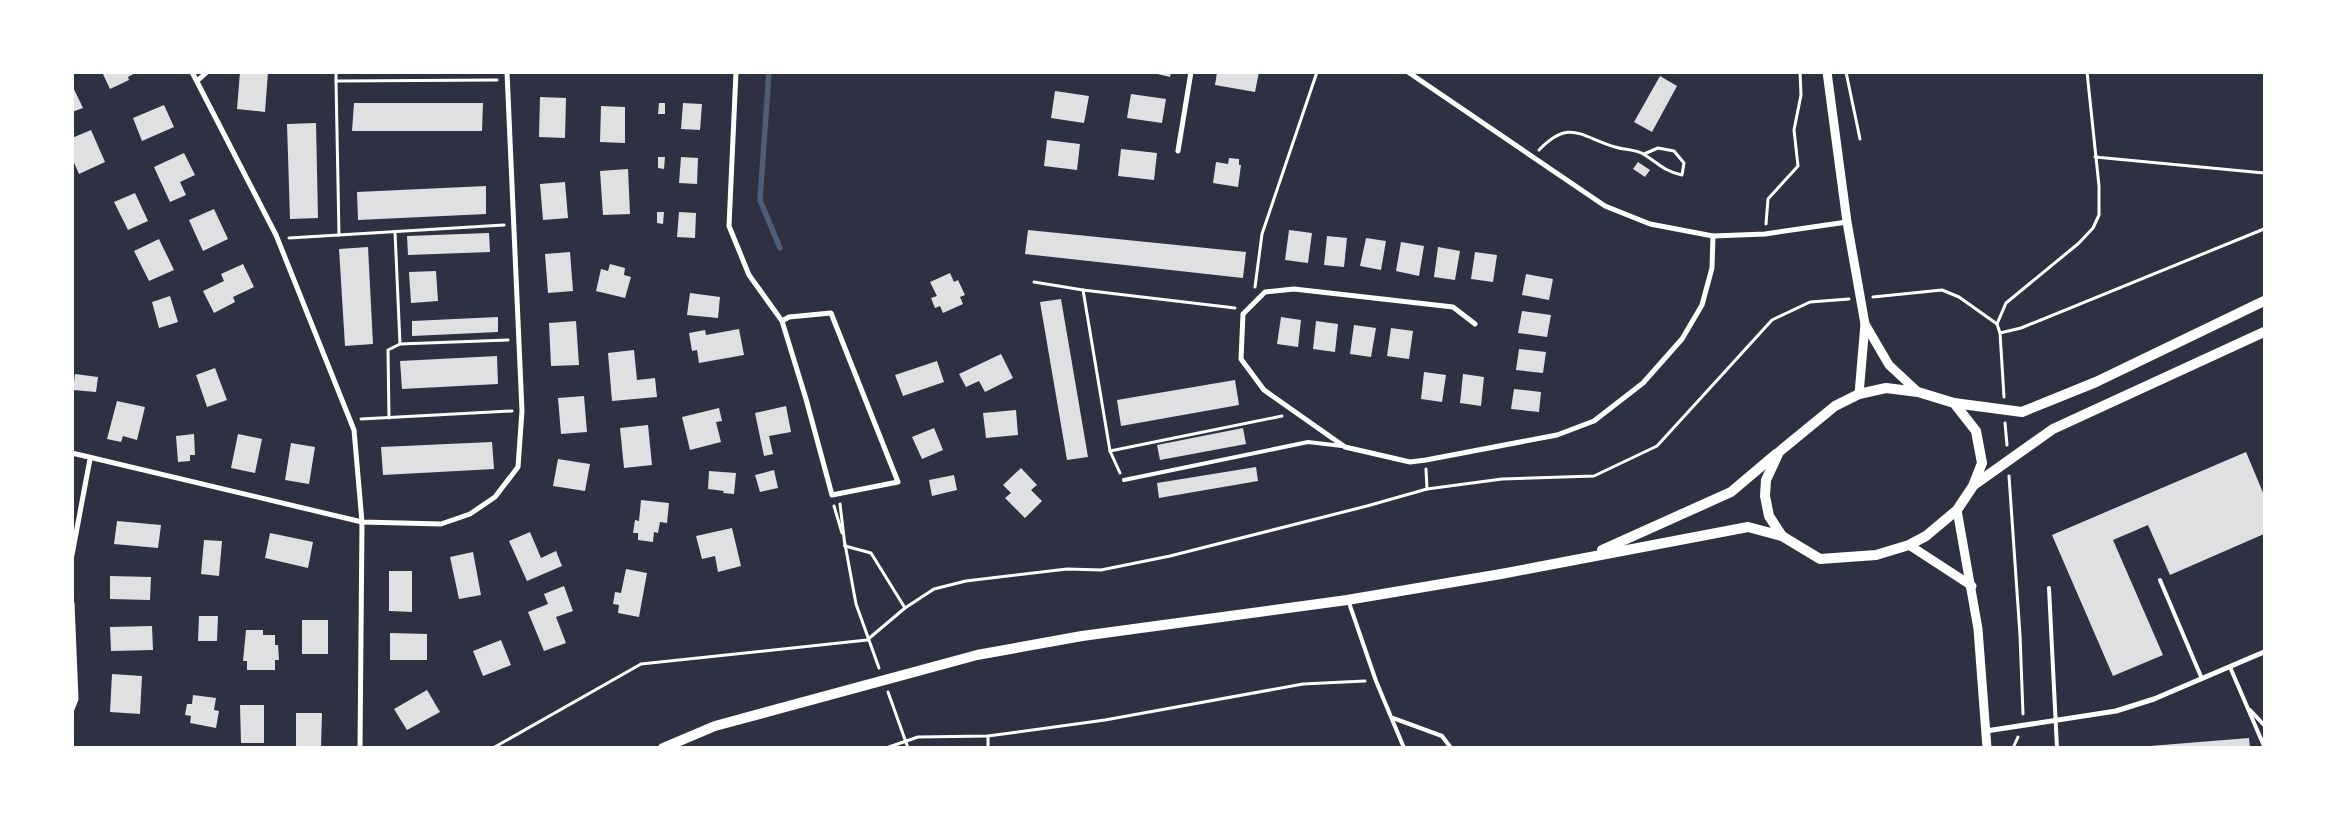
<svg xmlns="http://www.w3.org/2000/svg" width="2337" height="820" viewBox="0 0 2337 820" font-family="'Source Sans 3',sans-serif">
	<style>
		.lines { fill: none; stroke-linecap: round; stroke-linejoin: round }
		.stream { stroke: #4f5d75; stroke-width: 5.5 }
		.building { fill: #e0e0e3 }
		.path { stroke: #fff; stroke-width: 3 }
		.service { stroke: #fff; stroke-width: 4 }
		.minor { stroke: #fff; stroke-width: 5 }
		.tertiary { stroke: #fff; stroke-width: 9 }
		.secondary { stroke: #fff; stroke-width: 10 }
	</style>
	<rect width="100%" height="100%" fill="#2d3142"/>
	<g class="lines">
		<polyline class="stream" points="769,72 760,200 780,248"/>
	</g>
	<g class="building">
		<polygon points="102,72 137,72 128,77 129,80 110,89"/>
		<polygon points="240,72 268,72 265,112 237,109"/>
		<polygon points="1149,72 1171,72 1170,77"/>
		<polygon points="1217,72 1259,72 1255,92 1215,85"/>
		<polygon points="1660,76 1677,86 1652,132 1634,122"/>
		<polygon points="72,85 83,108 72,112"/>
		<polygon points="1055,91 1089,96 1084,123 1051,118"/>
		<polygon points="1131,94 1166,99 1162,123 1127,118"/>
		<polygon points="540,97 566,98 565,138 539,137"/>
		<polygon points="354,103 483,103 482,131 352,131"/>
		<polygon points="659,103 665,103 665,114 658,114"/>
		<polygon points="683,103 702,104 700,130 681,129"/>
		<polygon points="164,105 174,127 142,141 133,118"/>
		<polygon points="601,106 625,107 625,143 600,142"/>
		<polygon points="316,123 318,218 290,219 287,124"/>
		<polygon points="91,130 105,162 79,174 72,158 72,138"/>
		<polygon points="1047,140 1080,144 1077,170 1044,166"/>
		<polygon points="1121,149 1157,153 1154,180 1118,176"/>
		<polygon points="184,153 195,175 180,182 186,195 170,202 154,167"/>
		<polygon points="658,157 665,157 664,169 658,168"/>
		<polygon points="681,157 698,158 697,184 679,183"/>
		<polygon points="1229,158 1239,159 1239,165 1241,165 1238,187 1213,183 1216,162 1228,164"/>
		<polygon points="1638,162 1650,170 1645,177 1633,169"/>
		<polygon points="628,169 630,214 603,215 600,171"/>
		<polygon points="565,182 568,218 543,220 540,184"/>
		<polygon points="486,186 486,214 358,220 357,192"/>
		<polygon points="135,193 148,221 128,230 114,202"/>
		<polygon points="214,209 228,239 203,251 189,220"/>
		<polygon points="657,212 664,212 663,224 657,223"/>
		<polygon points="679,212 696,213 695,238 677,237"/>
		<polygon points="1028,230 1246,252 1243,278 1025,254"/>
		<polygon points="1289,230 1312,233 1308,263 1285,260"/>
		<polygon points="489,233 490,252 408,255 407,236"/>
		<polygon points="1327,236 1347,238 1344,267 1324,265"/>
		<polygon points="1366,238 1386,241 1381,270 1360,266"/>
		<polygon points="159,239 174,270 149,281 134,251"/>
		<polygon points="1401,242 1424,246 1419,276 1396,271"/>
		<polygon points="368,247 373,344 345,346 339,249"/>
		<polygon points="1438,247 1460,251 1455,280 1434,277"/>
		<polygon points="570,252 573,291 548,293 545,254"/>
		<polygon points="1475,252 1497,255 1493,282 1471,279"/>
		<polygon points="243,264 254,287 233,297 235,302 214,313 203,291 224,281 221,274"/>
		<polygon points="610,264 625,268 624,275 631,277 625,298 596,291 601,269 608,271"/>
		<polygon points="436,271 438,301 411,303 409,272"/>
		<polygon points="950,273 954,282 958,280 965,295 960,297 963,304 943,313 940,306 935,308 931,298 937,296 930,282"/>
		<polygon points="1526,274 1553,279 1549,300 1522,295"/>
		<polygon points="690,293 720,297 718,318 687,315"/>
		<polygon points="170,296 178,322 159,328 152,302"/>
		<polygon points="1061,299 1088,457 1067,460 1040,302"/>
		<polygon points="1522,311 1551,315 1547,337 1518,333"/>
		<polygon points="498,317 498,332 412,336 412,321"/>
		<polygon points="1281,317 1301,320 1298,347 1277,344"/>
		<polygon points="576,321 579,365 551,366 549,323"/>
		<polygon points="1316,321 1338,324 1335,352 1313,349"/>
		<polygon points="1354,325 1376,328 1371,357 1350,354"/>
		<polygon points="1391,328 1413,331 1409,359 1387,356"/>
		<polygon points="739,329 744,355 699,363 697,350 692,351 689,333 705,330 706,335"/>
		<polygon points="1519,349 1546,352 1543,373 1516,370"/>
		<polygon points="634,350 637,380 655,378 657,397 612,401 608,353"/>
		<polygon points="1001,354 1013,378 985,392 979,381 966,387 959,374"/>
		<polygon points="497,356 498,384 402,389 400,361"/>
		<polygon points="937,361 944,382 903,396 895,375"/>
		<polygon points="215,368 227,400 207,407 196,375"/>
		<polygon points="1424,372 1446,375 1442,402 1421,399"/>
		<polygon points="75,374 98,377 96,392 73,390"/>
		<polygon points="1463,374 1484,377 1481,406 1460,403"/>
		<polygon points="1235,380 1239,405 1121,426 1117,400"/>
		<polygon points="1514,389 1541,392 1539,412 1511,409"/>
		<polygon points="584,396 587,432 561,434 558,398"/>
		<polygon points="117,401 145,407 137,440 123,436 121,442 107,439"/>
		<polygon points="786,406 791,432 769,436 773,454 764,456 755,413"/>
		<polygon points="719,408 722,421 716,422 721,442 690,450 682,417"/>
		<polygon points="1016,410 1018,435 986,438 983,413"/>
		<polygon points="648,425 652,465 624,468 620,428"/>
		<polygon points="934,428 943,450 922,459 912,437"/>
		<polygon points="1243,428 1246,444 1160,460 1157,445"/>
		<polygon points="194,434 195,455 190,455 190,461 178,462 176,436"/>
		<polygon points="238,434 262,439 255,473 231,468"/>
		<polygon points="492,442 494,469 383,475 381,447"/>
		<polygon points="291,443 315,447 309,484 285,480"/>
		<polygon points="2246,452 2264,495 2264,534 2170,575 2148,525 2113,540 2163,655 2113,676 2052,535"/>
		<polygon points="558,459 590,464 585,491 553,486"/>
		<polygon points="1256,467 1258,481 1159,498 1157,483"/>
		<polygon points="1021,468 1037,485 1031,490 1042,501 1025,518 1005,498 1011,493 1003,485"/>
		<polygon points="774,470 778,488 760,492 755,475"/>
		<polygon points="709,471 736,473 734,494 723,493 724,491 708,489"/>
		<polygon points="954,475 957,490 932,496 929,480"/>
		<polygon points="641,500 669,503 667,523 660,522 658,533 654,532 653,542 638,540 638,533 633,533 635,520 639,521"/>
		<polygon points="117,521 161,525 158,548 114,544"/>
		<polygon points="732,528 741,566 718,572 715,556 702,559 696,536"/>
		<polygon points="530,532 541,558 556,551 562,566 527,581 509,541"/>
		<polygon points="270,533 313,542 308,568 265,558"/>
		<polygon points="204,540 222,541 219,576 201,574"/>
		<polygon points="473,552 481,595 459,599 450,557"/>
		<polygon points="626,569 647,573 639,617 618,613 619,605 613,604 615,592 621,593"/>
		<polygon points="389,571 412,571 412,612 389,611"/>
		<polygon points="110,576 151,577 150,600 110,599"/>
		<polygon points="564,586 573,611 556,617 566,643 544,651 528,612 548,604 544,594"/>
		<polygon points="199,616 218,616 217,641 198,641"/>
		<rect x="302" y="620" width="26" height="34"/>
		<polygon points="152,626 153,650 111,651 110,627"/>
		<polygon points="246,630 263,630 263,635 275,635 275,645 278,645 279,660 275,660 275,670 247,670 247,661 243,661"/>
		<polygon points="390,633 427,634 427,660 390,660"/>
		<polygon points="501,640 511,665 483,676 473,651"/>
		<polygon points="112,674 142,676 140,714 110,712"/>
		<polygon points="427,690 440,712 407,730 394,709"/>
		<polygon points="193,695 216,698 214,710 219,711 216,728 190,723 191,716 185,715 187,704 192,704"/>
		<polygon points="240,705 264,705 264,743 241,743"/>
		<polygon points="296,713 322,713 321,748 296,748"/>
		<polygon points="2249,738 2250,748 2150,748 2150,746"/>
	</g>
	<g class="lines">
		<g class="path">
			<polyline points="336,72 336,81"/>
			<polyline points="1846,72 1860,139"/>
			<path d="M1539,150C1570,118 1581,137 1615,147C1624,150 1637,149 1645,155C1659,164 1664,171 1682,175L1684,163L1674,151L1658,148L1644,154"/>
			<polyline points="2095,157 2264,173"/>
			<polyline points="1766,224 1768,199 1798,166 1794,130 1801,95 1800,72"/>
			<polyline points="395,232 400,344"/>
			<polyline points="339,235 336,81 497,80"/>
			<polyline points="289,238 504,225"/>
			<polyline points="1034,282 1083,290"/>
			<polyline points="1255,287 1262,234 1317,72"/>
			<polyline points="1873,297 1942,290 1959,297 1997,324 2000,333 2004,397"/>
			<polyline points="1235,308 1083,290 1110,451 1282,416"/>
			<polyline points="1997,324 2006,303 2079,243 2093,228 2099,215 2099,186 2087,72"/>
			<polyline points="2000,333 2021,328 2264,229"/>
			<polyline points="389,418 388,350 400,344 508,340"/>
			<polyline points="361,419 512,411"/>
			<polyline points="2005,423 2007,445"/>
			<polyline points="1110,451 1120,473"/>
			<polyline points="1426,469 1427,489"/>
			<polyline points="2009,476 2020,635 2023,714"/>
			<polyline points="840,504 845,546"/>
			<polyline points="834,506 842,533"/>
			<polyline points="845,544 856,604 879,668"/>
			<polyline points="905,608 934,589 966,581 1067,569 1101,570 1170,556 1367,506 1427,489 1502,479 1594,476 1657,446 1772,320 1810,302 1849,299"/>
			<polyline points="888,692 908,748"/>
			<polyline points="988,736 988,748"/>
			<polyline points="493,748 641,664 867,640 905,608 871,553 845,546"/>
			<polyline points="886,748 918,737 988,736 1105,720 1303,684 1365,681"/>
			<polyline points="2013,748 2018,737"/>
		</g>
		<g class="service">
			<polyline points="1124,480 1308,442 1342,446"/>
			<polyline points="2160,580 2202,679"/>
			<polyline points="2049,588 2057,748"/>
			<polyline points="1348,600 1376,681 1404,748"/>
			<polyline points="2230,667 2264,746"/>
			<polyline points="2250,710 2264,725"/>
			<polyline points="1393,718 1442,736 1451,748"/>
		</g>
		<g class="minor">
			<polyline points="192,72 276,235 354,430 362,522 360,748"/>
			<polyline points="736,72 729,226 749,275 782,321 806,399 832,495 898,482 831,313 789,317 782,321"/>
			<polyline points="1408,72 1605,206 1650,224 1713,236 1765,234 1847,222"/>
			<polyline points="197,81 207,72"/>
			<polyline points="1178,151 1191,72"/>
			<polyline points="1475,324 1453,307 1294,289 1265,292 1243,314 1241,359 1264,390 1345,447 1410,462 1426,460 1557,435 1594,421 1643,383 1682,339 1702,305 1712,268 1713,236"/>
			<polyline points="72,453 362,522 441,524 470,514 495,497 518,467 522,411 507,72"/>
			<polyline points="72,555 90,459"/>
			<polyline points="72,603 76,699 72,709"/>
			<polyline points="1986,731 2116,711 2154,699 2264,652"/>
		</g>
		<g class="tertiary">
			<polyline points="1827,72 1847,222 1865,324 1859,394"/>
			<polyline points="1865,324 1889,365 1918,392"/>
			<polyline points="1957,510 1978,629 1987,748"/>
			<polyline points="1909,545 1972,586"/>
		</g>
		<g class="secondary">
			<polygon points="1886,388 1918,392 1954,403 1976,431 1982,463 1973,486 1957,510 1926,536 1909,545 1876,555 1820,559 1782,536 1769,516 1765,496 1766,480 1779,452 1835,406 1859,394"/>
			<polyline points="1954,403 2022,412 2096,382 2264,301"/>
			<polyline points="1974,485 2053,429 2264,332"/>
			<polyline points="1602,550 1731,492 1776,454"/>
			<polyline points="663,748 715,726 977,655 1082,636 1347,600 1501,574 1748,527 1782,536"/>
		</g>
	</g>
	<rect width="2337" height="820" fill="none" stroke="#ffffff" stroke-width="148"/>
</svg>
